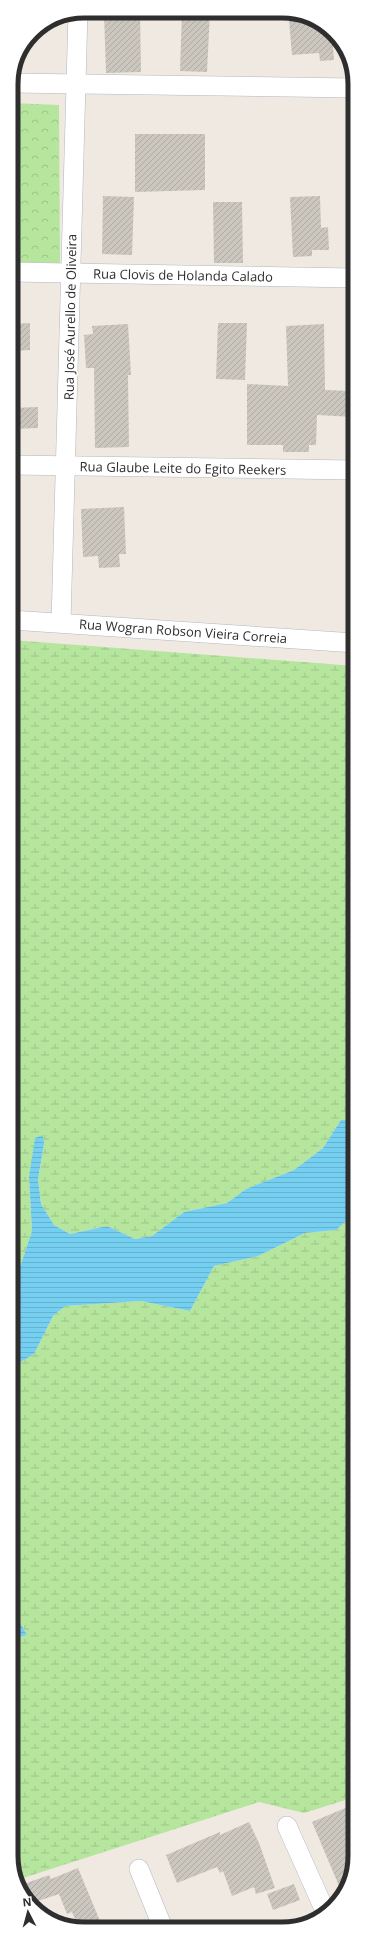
<svg xmlns="http://www.w3.org/2000/svg" width="366" height="1940" viewBox="0 0 366 1940" font-family="'Open Sans',sans-serif">
	<style>
		.wetland { fill: url(#wetland-marsh) }
		.park { fill: url(#park-crowns) }
		.water { fill: url(#water-rules) }
		.building { fill: url(#building-hatch) }
		.lines { fill: none; stroke-linecap: round; stroke-linejoin: round }
		.minor-casing { stroke: #b4b7c1; stroke-width: 20 }
		.minor { stroke: #fff; stroke-width: 19 }
		.labels { text-anchor: middle; dominant-baseline: central; stroke-width: 3; stroke-linejoin: round; paint-order: stroke }
		.street-label { font-size: 13px; fill: #2e2e2e; stroke: #fff }
		.rim { fill: none; stroke: #2e2e2e; stroke-width: 5 }
	</style>
	<defs>
		<pattern id="wetland-marsh" width="20" height="14" patternUnits="userSpaceOnUse"><rect width="20" height="14" fill="#b6e59e"/><path d="M1 5h8M5 5V1M11 12h8M15 12V8" fill="none" stroke="#9dc588"/></pattern>
		<pattern id="park-crowns" width="20" height="18" patternUnits="userSpaceOnUse"><rect width="20" height="18" fill="#b6e59e"/><path d="M2 6a3 3 0 1 1 6 0M12 15a3 3 0 1 1 6 0" fill="none" stroke="#9dc588"/></pattern>
		<pattern id="water-rules" width="6" height="5" patternUnits="userSpaceOnUse"><rect width="6" height="5" fill="#75cff0"/><path d="M0 2.5h6" fill="none" stroke="#66b2ce"/></pattern>
		<pattern id="building-hatch" width="6" height="6" patternUnits="userSpaceOnUse"><rect width="6" height="6" fill="#cbc7bf"/><path d="M-1 1l2-2M0 6l6-6M5 7l2-2" fill="none" stroke="#afaba4"/></pattern>
	</defs>
	<rect width="100%" height="100%" fill="#efe9e1"/>
	<g class="wetland">
		<polygon points="11,640 355,666 355,1119 341,1120 323,1148 294,1170 246,1189 227,1203 184,1212 152,1236 135,1239 107,1226 70,1234 54,1225 41,1204 38,1179 44,1144 29,1177 32,1231 15,1282 11,1286"/>
		<polygon points="355,1213 355,1797 304,1813 259,1802 23,1878 17,1878 12,1865 12,1626 20,1637 27,1635 12,1608 11,1368 34,1354 53,1316 65,1306 141,1301 190,1311 214,1266 258,1256 305,1233 336,1230"/>
	</g>
	<polygon class="park" points="11,103 59,105 60,263 11,262"/>
	<g class="water">
		<polygon points="355,1119 355,1213 336,1230 305,1233 258,1256 214,1266 190,1311 141,1301 65,1306 53,1316 34,1354 11,1368 11,1286 15,1282 32,1231 29,1177 35,1138 43,1135 44,1144 38,1179 41,1204 54,1225 70,1234 107,1226 135,1239 152,1236 184,1212 227,1203 246,1189 294,1170 323,1148 341,1120"/>
		<polygon points="12,1608 27,1635 20,1637 12,1626"/>
	</g>
	<g class="building">
		<polygon points="140,12 141,72 106,73 104,13"/>
		<polygon points="182,12 210,12 207,72 180,71"/>
		<polygon points="309,19 332,33 334,60 320,61 319,53 292,55 289,20"/>
		<polygon points="135,134 205,134 205,190 135,192"/>
		<polygon points="103,196 134,197 132,255 102,254"/>
		<polygon points="320,196 321,228 328,227 329,250 312,250 312,256 293,257 290,197"/>
		<polygon points="213,202 242,202 243,263 214,263"/>
		<polygon points="30,323 30,350 11,351 11,324"/>
		<polygon points="218,323 247,323 245,380 216,379"/>
		<polygon points="128,324 131,375 128,375 129,447 95,448 94,368 86,368 84,335 93,334 92,326"/>
		<polygon points="324,324 325,390 354,391 354,417 317,415 316,445 309,445 309,452 283,452 283,445 247,445 247,384 288,386 286,326"/>
		<polygon points="38,407 38,428 11,429 11,408"/>
		<polygon points="124,507 126,554 119,554 120,567 99,568 98,556 83,557 81,509"/>
		<polygon points="355,1804 355,1861 342,1893 312,1822"/>
		<polygon points="249,1822 259,1843 275,1888 256,1894 254,1887 232,1896 223,1871 220,1873 217,1867 177,1883 166,1855 220,1832 220,1835"/>
		<polygon points="78,1868 100,1921 84,1928 79,1928 72,1912 67,1914 59,1894 29,1904 21,1885 49,1875 51,1879"/>
		<polygon points="294,1884 300,1900 273,1910 267,1894"/>
	</g>
	<g class="lines">
		<g class="minor-casing">
			<g id="minor">
				<polyline points="11,83 354,88"/>
				<polyline points="11,272 354,278"/>
				<polyline points="11,465 355,470"/>
				<polyline points="11,620 355,643"/>
				<polyline points="61,622 78,12"/>
				<polyline points="287,1826 325,1911"/>
				<polyline points="139,1869 163,1928"/>
			</g>
		</g>
		<use href="#minor" class="minor"/>
	</g>
	<g class="labels">
		<g class="street-label">
			<text transform="translate(183 275) rotate(1)">Rua Clovis de Holanda Calado</text>
			<text transform="translate(70 317) rotate(-89)">Rua José Aurello de Oliveira</text>
			<text transform="translate(183 468) rotate(1)">Rua Glaube Leite do Egito Reekers</text>
			<text transform="translate(183 631) rotate(4)">Rua Wogran Robson Vieira Correia</text>
		</g>
	</g>
	<path d="M0 0H366V1940H0ZM84 18H282A66 66 0 0 1 348 84V1856A66 66 0 0 1 282 1922H84A66 66 0 0 1 18 1856V84A66 66 0 0 1 84 18Z" fill="#fff" fill-rule="evenodd"/>
	<path class="rim" d="M84 18H282A66 66 0 0 1 348 84V1856A66 66 0 0 1 282 1922H84A66 66 0 0 1 18 1856V84A66 66 0 0 1 84 18Z"/>
	<g transform="translate(28 1912) rotate(354)" stroke="#ffffff" stroke-width="3" paint-order="stroke">
	<path d="M0-3L7 15L0 10L-7 15Z" fill="#2e2e2e"/>
	<text y="-6" font-size="11" font-weight="bold" text-anchor="middle" fill="#2e2e2e">N</text>
	</g>
</svg>
